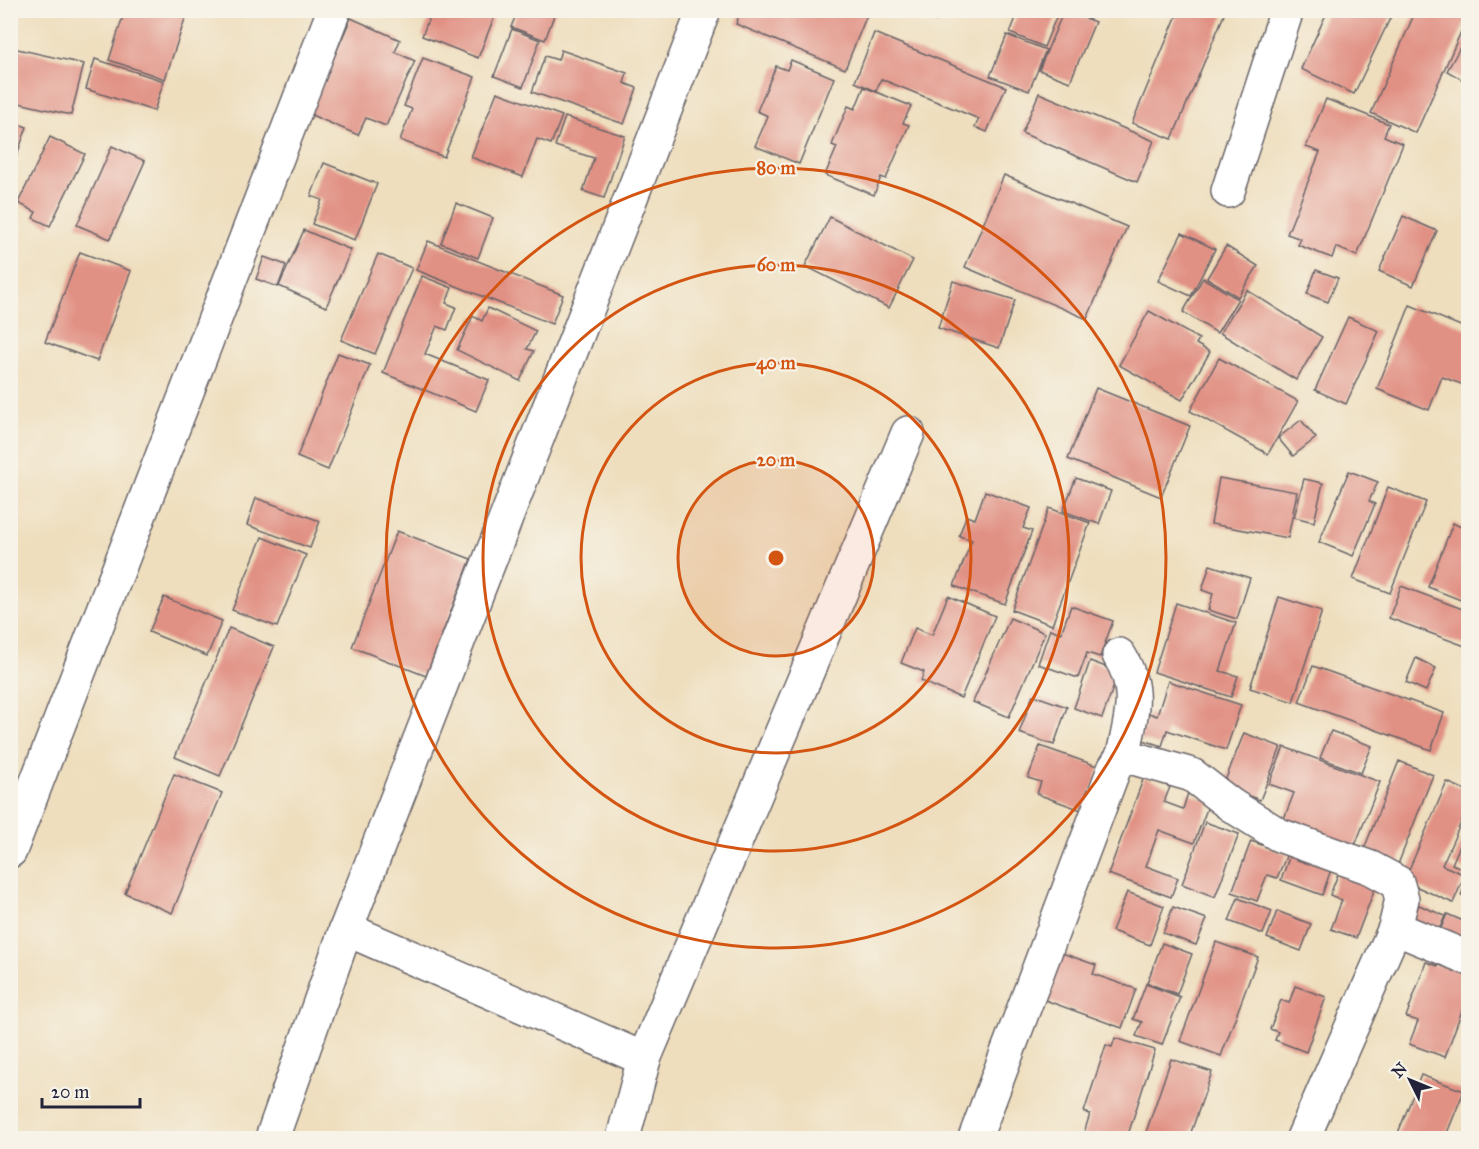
<svg xmlns="http://www.w3.org/2000/svg" width="1479" height="1149" viewBox="0 0 1479 1149" font-family="'IM FELL Great Primer',serif">
	<style>
		.building { fill: #e19184 }
		.lines { fill: none; stroke-linecap: round; stroke-linejoin: round }
		.minor-casing { stroke: #696468; stroke-width: 36 }
		.minor { stroke: #fff; stroke-width: 33 }
		.ring { fill: none; stroke: #d45411; stroke-width: 3 }
		.centre { fill: #d45411; stroke: #f7f3e8; stroke-width: 3 }
		.ring-label { font-size: 18px; text-anchor: middle; font-weight: bold; fill: #d45411; stroke: #f7f3e8; stroke-width: 4.5; stroke-linejoin: round; paint-order: stroke }
	</style>
	<rect width="100%" height="100%" fill="#f7f3e8"/>
	<filter id="ink" filterUnits="userSpaceOnUse"><feTurbulence type="fractalNoise" baseFrequency=".0167" numOctaves="2"/><feDisplacementMap in="SourceGraphic" scale="12" xChannelSelector="R" yChannelSelector="G"/><feConvolveMatrix kernelMatrix="1 2 1 2 8 2 1 2 1" color-interpolation-filters="sRGB"/></filter>
	<filter id="wash" filterUnits="userSpaceOnUse"><feTurbulence type="fractalNoise" baseFrequency=".008" numOctaves="4" result="noise"/><feDisplacementMap in="SourceGraphic" scale="24" xChannelSelector="R" yChannelSelector="G"/><feGaussianBlur stdDeviation="1.35" result="paint"/><feColorMatrix in="noise" values="0 0 0 0 0 0 0 0 0 0 0 0 0 0 0 0 0 1.4 0 .05"/><feComposite in="paint" operator="in"/></filter>
	<g filter="url(#wash)">
		<rect width="100%" height="100%" fill="#eedebd"/>
		<g id="blocks">
			<g class="building">
				<polygon points="125,10 188,10 165,79 109,60"/>
				<polygon points="432,10 497,10 478,58 422,36"/>
				<polygon points="518,10 556,10 545,40 511,27"/>
				<polygon points="741,10 869,10 845,69 736,24"/>
				<polygon points="911,10 940,10 935,21"/>
				<polygon points="1019,10 1059,10 1044,47 1010,33"/>
				<polygon points="1064,10 1095,22 1070,82 1039,70"/>
				<polygon points="1179,10 1226,10 1172,139 1132,123"/>
				<polygon points="1328,10 1394,10 1354,94 1301,69"/>
				<polygon points="1416,10 1450,10 1467,18 1416,133 1371,113"/>
				<polygon points="351,18 400,40 395,52 415,61 386,126 366,118 358,135 309,114"/>
				<polygon points="512,29 540,40 523,87 494,76"/>
				<polygon points="874,33 1006,87 987,132 975,127 979,119 881,79 876,91 855,82"/>
				<polygon points="1468,33 1468,83 1447,71"/>
				<polygon points="1007,35 1046,50 1029,91 990,76"/>
				<polygon points="13,48 84,64 71,115 10,101 10,59"/>
				<polygon points="561,50 627,73 624,83 637,88 624,124 532,92 545,56 558,60"/>
				<polygon points="423,58 475,77 444,157 400,140 412,109 404,106"/>
				<polygon points="95,59 164,81 154,111 86,89"/>
				<polygon points="791,60 834,78 799,164 755,146 768,116 757,111 776,66 787,70"/>
				<polygon points="864,87 911,106 903,123 909,125 886,179 881,177 874,195 825,175 837,147 832,145 848,106 855,109"/>
				<polygon points="497,92 562,116 551,144 537,139 523,177 471,157"/>
				<polygon points="1039,93 1154,141 1137,182 1022,133"/>
				<polygon points="1326,99 1389,124 1384,136 1403,144 1357,256 1336,247 1332,258 1298,245 1301,239 1287,234 1320,152 1306,147"/>
				<polygon points="565,117 625,136 604,198 583,191 594,158 555,146"/>
				<polygon points="10,121 27,127 11,171 10,171"/>
				<polygon points="50,137 85,154 50,226 33,218 36,212 18,203"/>
				<polygon points="112,146 145,161 110,239 77,225"/>
				<polygon points="324,163 377,184 355,240 312,224 322,200 311,196"/>
				<polygon points="1004,175 1127,227 1087,319 965,267"/>
				<polygon points="456,203 493,218 478,258 441,243"/>
				<polygon points="1403,216 1437,231 1413,286 1379,271"/>
				<polygon points="830,217 913,260 889,308 805,266"/>
				<polygon points="304,230 351,250 326,307 279,286"/>
				<polygon points="1182,233 1215,249 1191,296 1158,281"/>
				<polygon points="428,241 563,295 552,324 416,270"/>
				<polygon points="1226,246 1258,266 1238,297 1207,278"/>
				<polygon points="80,252 131,271 97,361 45,342"/>
				<polygon points="378,254 412,268 375,354 341,340"/>
				<polygon points="264,257 286,265 278,287 256,279"/>
				<polygon points="1316,270 1338,278 1328,302 1307,294"/>
				<polygon points="422,276 452,288 446,303 456,307 447,330 437,326 425,354 489,380 476,411 383,373"/>
				<polygon points="1203,278 1238,299 1217,333 1183,312"/>
				<polygon points="953,281 1015,300 999,348 938,328"/>
				<polygon points="1247,290 1322,337 1296,380 1220,333"/>
				<polygon points="1410,305 1468,329 1468,373 1464,385 1442,377 1429,410 1377,389"/>
				<polygon points="488,308 536,331 527,349 534,351 520,381 457,350 473,316 482,321"/>
				<polygon points="1149,311 1199,339 1196,344 1210,352 1182,400 1119,365"/>
				<polygon points="1348,317 1379,331 1346,404 1315,390"/>
				<polygon points="338,353 370,365 328,470 297,457"/>
				<polygon points="1219,358 1298,401 1268,454 1190,411"/>
				<polygon points="1096,388 1190,426 1161,497 1068,459"/>
				<polygon points="1301,420 1316,438 1293,456 1278,438"/>
				<polygon points="1349,471 1378,482 1369,501 1375,504 1353,556 1319,542"/>
				<polygon points="1076,478 1111,491 1099,524 1063,511"/>
				<polygon points="1219,478 1297,492 1288,538 1211,524"/>
				<polygon points="1304,479 1323,483 1314,522 1294,517"/>
				<polygon points="1388,487 1426,502 1390,593 1353,579"/>
				<polygon points="985,491 1031,508 1023,528 1032,531 1005,604 954,586 972,540 959,536 966,516 975,519"/>
				<polygon points="256,498 320,521 310,548 247,525"/>
				<polygon points="1049,508 1090,523 1052,625 1012,610"/>
				<polygon points="1468,516 1468,603 1428,587 1453,523 1463,528"/>
				<polygon points="397,531 471,559 426,676 352,647"/>
				<polygon points="262,537 306,555 277,627 232,610"/>
				<polygon points="1210,565 1250,578 1237,619 1208,610 1213,594 1202,590"/>
				<polygon points="1401,586 1468,611 1468,637 1465,646 1389,618"/>
				<polygon points="948,596 995,616 961,698 921,681 924,672 901,663 915,628 932,635"/>
				<polygon points="164,597 222,621 207,656 149,632"/>
				<polygon points="1279,597 1322,611 1293,702 1250,688"/>
				<polygon points="1176,603 1236,623 1220,671 1238,676 1231,697 1154,672"/>
				<polygon points="1071,606 1113,621 1100,657 1087,653 1078,678 1038,664 1050,629 1061,633"/>
				<polygon points="1010,618 1045,633 1009,717 973,702"/>
				<polygon points="229,628 274,647 220,776 175,757"/>
				<polygon points="1416,658 1436,668 1426,691 1406,682"/>
				<polygon points="1090,661 1119,672 1102,718 1074,708"/>
				<polygon points="1313,666 1444,713 1431,750 1299,702"/>
				<polygon points="1168,681 1241,705 1226,750 1167,730 1162,746 1140,739 1149,713 1157,716"/>
				<polygon points="1033,695 1067,707 1054,745 1019,733"/>
				<polygon points="1331,731 1372,746 1361,773 1320,758"/>
				<polygon points="1244,733 1281,747 1260,800 1223,786"/>
				<polygon points="1040,746 1100,767 1084,811 1037,794 1041,782 1028,778"/>
				<polygon points="1284,747 1380,782 1354,848 1283,821 1294,793 1269,784"/>
				<polygon points="1399,761 1433,775 1395,872 1385,868 1388,858 1364,849"/>
				<polygon points="174,774 222,793 172,913 125,893"/>
				<polygon points="1144,777 1170,787 1164,802 1183,809 1188,793 1210,801 1194,843 1159,830 1146,866 1178,878 1171,897 1108,874"/>
				<polygon points="1447,782 1468,791 1468,807 1442,865 1465,875 1453,903 1404,881"/>
				<polygon points="1205,822 1239,834 1215,897 1182,884"/>
				<polygon points="1468,827 1468,871 1452,864"/>
				<polygon points="1251,841 1287,854 1277,878 1267,875 1257,901 1232,892"/>
				<polygon points="1291,852 1332,867 1322,895 1281,880"/>
				<polygon points="1340,869 1377,883 1356,938 1331,929 1342,900 1330,895"/>
				<polygon points="1468,879 1468,898 1461,895"/>
				<polygon points="1127,892 1164,906 1150,945 1112,931"/>
				<polygon points="1238,898 1272,911 1263,934 1229,921"/>
				<polygon points="1419,905 1445,916 1437,935 1410,923"/>
				<polygon points="1173,907 1207,919 1196,945 1163,933"/>
				<polygon points="1277,911 1311,924 1301,951 1267,938"/>
				<polygon points="1447,914 1468,923 1468,934 1464,945 1438,935"/>
				<polygon points="1216,942 1258,957 1221,1056 1180,1041"/>
				<polygon points="1162,943 1192,954 1177,994 1147,983"/>
				<polygon points="1059,952 1096,965 1093,974 1136,989 1122,1028 1042,999"/>
				<polygon points="1440,961 1468,971 1468,994 1445,1057 1409,1044 1418,1021 1406,1017 1426,962 1438,966"/>
				<polygon points="1146,984 1180,997 1162,1045 1136,1036 1142,1022 1133,1019"/>
				<polygon points="1295,986 1326,997 1306,1052 1275,1040 1278,1032 1270,1029 1281,1000 1289,1003"/>
				<polygon points="1115,1038 1155,1050 1127,1138 1090,1138 1083,1136 1090,1114 1084,1112 1106,1045 1112,1047"/>
				<polygon points="1171,1059 1212,1072 1189,1138 1144,1138"/>
				<polygon points="1421,1075 1464,1091 1445,1138 1396,1138"/>
			</g>
		</g>
	</g>
	<g filter="url(#ink)">
		<use href="#blocks" fill-opacity="0" stroke="#696468" stroke-width="1.5"/>
		<g class="lines">
			<g class="minor-casing">
				<g id="minor">
					<polyline points="1228,191 1287,10"/>
					<path d="M1119,655C1141,689 1131,718 1123,755"/>
					<polyline points="10,851 334,10"/>
					<polyline points="1395,928 1468,958"/>
					<polyline points="346,929 644,1059"/>
					<polyline points="272,1138 346,929 704,10"/>
					<polyline points="623,1138 644,1059 908,433"/>
					<polyline points="975,1138 1114,769 1123,755 1192,775 1231,805 1279,835 1371,868 1397,882 1402,899 1395,928 1303,1138"/>
				</g>
			</g>
			<use href="#minor" class="minor"/>
		</g>
	</g>
	<circle cx="776" cy="558" r="98" fill="#d45411" fill-opacity=".12"/>
	<g class="ring">
		<circle cx="776" cy="558" r="98"/>
		<circle cx="776" cy="558" r="195"/>
		<circle cx="776" cy="558" r="293"/>
		<circle cx="776" cy="558" r="390"/>
	</g>
	<circle cx="776" cy="558" r="9" class="centre"/>
	<g class="ring-label">
		<text x="776" y="174">80 m</text>
		<text x="776" y="271">60 m</text>
		<text x="776" y="369">40 m</text>
		<text x="776" y="466">20 m</text>
	</g>
	<rect width="1479" height="1149" fill="none" stroke="#f7f3e8" stroke-width="36"/>
	<g transform="translate(1410 1080) rotate(313)" stroke="#f7f3e8" stroke-width="4.5" paint-order="stroke">
	<path d="M0-4.5L10 22L0 15L-10 22Z" fill="#22223b"/>
	<text y="-9" font-size="16" font-weight="bold" text-anchor="middle" fill="#22223b">N</text>
	</g>
	<path d="M42 1098v9h98v-9" fill="none" stroke="#22223b" stroke-width="3"/>
	<text x="51" y="1098" font-size="18" fill="#22223b" stroke="#f7f3e8" stroke-width="4.5" paint-order="stroke">20 m</text>
</svg>
